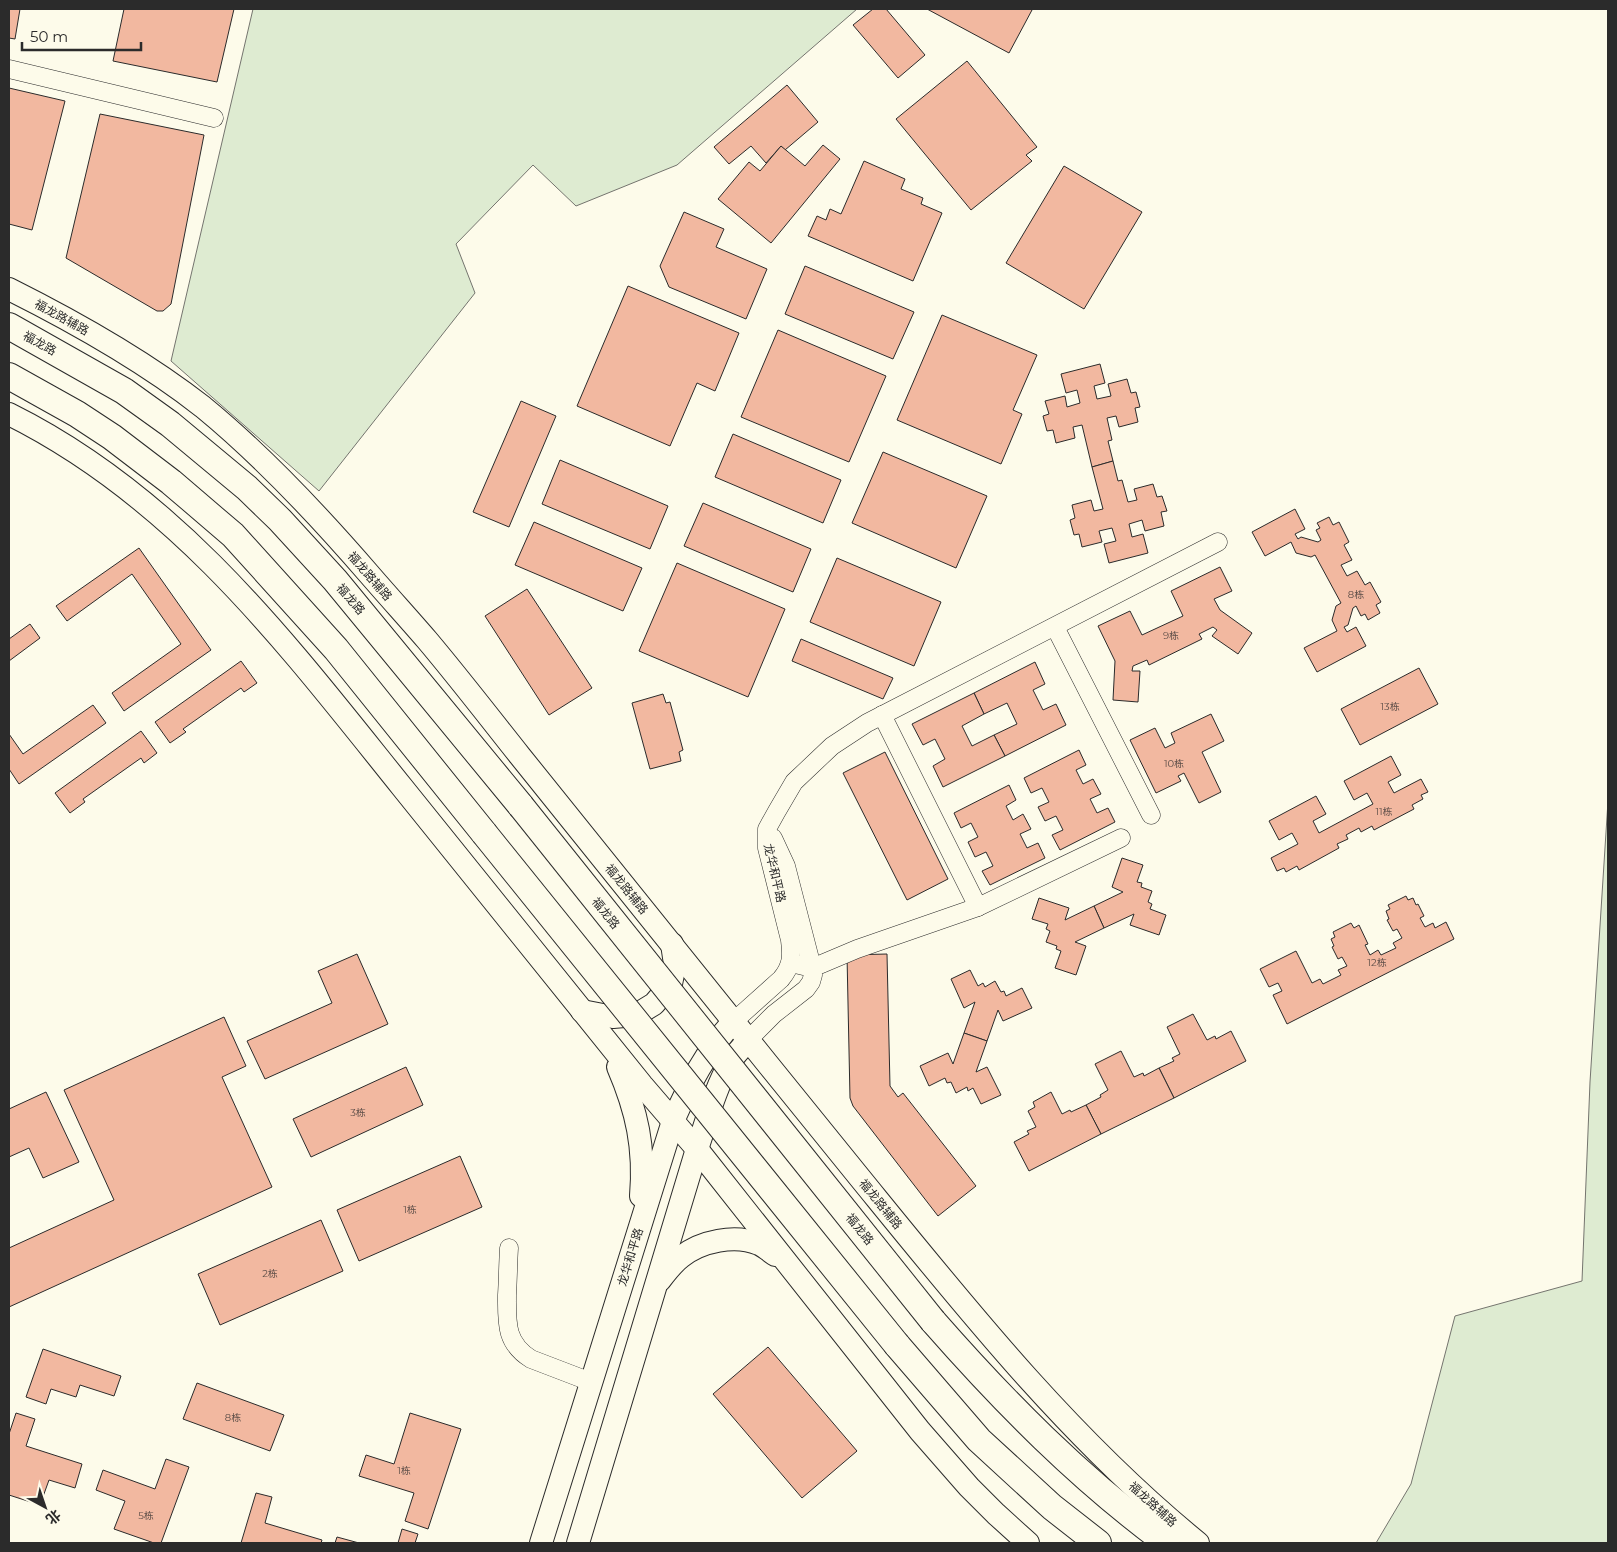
<svg xmlns="http://www.w3.org/2000/svg" width="1617" height="1552" viewBox="0 0 1617 1552" font-family="Montserrat,'Noto Sans SC',sans-serif">
	<style>
		.green { fill: #deebd1; stroke: #74746e }
		.building { fill: #f2b8a0; stroke: #2b2b2b }
		.lines { fill: none; stroke-linecap: round; stroke-linejoin: round }
		.minor-casing { stroke: #2b2b2b; stroke-width: 19 }
		.major-casing { stroke: #2b2b2b; stroke-width: 24 }
		.highway-casing { stroke: #2b2b2b; stroke-width: 28 }
		.minor { stroke: #fdfbea; stroke-width: 18 }
		.major { stroke: #fdfbea; stroke-width: 22 }
		.highway { stroke: #fdfbea; stroke-width: 26 }
		.highway-bridge-casing { stroke: #2b2b2b; stroke-width: 28; stroke-linecap: butt }
		.highway-bridge { stroke: #fdfbea; stroke-width: 26 }
		.labels { text-anchor: middle; dominant-baseline: central; stroke-width: 4; stroke-linejoin: round; paint-order: stroke }
		.number-label { font-size: 10px; fill: #5d4e48 }
		.street-label { font-size: 12px; fill: #2b2b2b; stroke: #fdfbea }
	</style>
	<rect width="100%" height="100%" fill="#fdfbea"/>
	<g class="green">
		<polygon points="253,9 857,9 677,165 576,206 533,165 456,244 475,293 319,491 171,361"/>
		<polygon points="1608,801 1608,1543 1376,1543 1411,1484 1455,1316 1582,1281 1590,1082"/>
	</g>
	<g class="building">
		<polygon points="9,9 20,9 15,39 9,38"/>
		<polygon points="124,9 234,9 217,82 113,61"/>
		<polygon points="873,9 886,9 925,55 898,78 853,25"/>
		<polygon points="927,9 1029,9 1032,10 1009,53"/>
		<polygon points="967,61 1037,147 1026,155 1032,161 971,210 896,119"/>
		<polygon points="787,85 818,122 785,150 781,146 766,163 751,146 729,164 714,147"/>
		<polygon points="9,88 65,101 32,230 9,224"/>
		<polygon points="100,114 204,135 171,304 163,311 157,311 66,258"/>
		<polygon points="823,145 840,159 771,243 718,199 749,162 760,171 781,146 805,166"/>
		<polygon points="864,161 905,179 901,189 923,198 921,204 942,213 913,281 808,236 817,216 826,220 830,209 841,214"/>
		<polygon points="1064,166 1142,212 1084,309 1006,263"/>
		<polygon points="684,212 724,229 716,247 767,269 746,319 669,287 660,266"/>
		<polygon points="805,266 914,312 893,359 785,314"/>
		<polygon points="628,286 739,333 715,391 697,383 670,446 577,406"/>
		<polygon points="942,315 1037,355 1013,410 1022,414 1001,464 897,420"/>
		<polygon points="778,330 886,376 849,462 741,417"/>
		<polygon points="1100,364 1105,383 1094,386 1097,399 1111,396 1108,384 1127,379 1131,393 1136,392 1140,407 1135,408 1138,422 1119,427 1116,416 1107,418 1112,440 1108,441 1113,461 1092,467 1082,425 1073,427 1075,438 1056,443 1053,430 1047,431 1043,416 1049,414 1045,401 1065,396 1067,407 1080,403 1077,390 1066,393 1061,374"/>
		<polygon points="521,401 556,416 509,527 473,512"/>
		<polygon points="733,434 841,480 823,523 715,477"/>
		<polygon points="883,452 987,496 956,568 852,523"/>
		<polygon points="560,460 668,506 650,549 542,504"/>
		<polygon points="1113,461 1118,481 1122,480 1128,502 1137,500 1134,489 1153,484 1157,497 1162,496 1167,511 1161,512 1164,526 1145,531 1142,520 1129,524 1132,537 1143,534 1148,553 1109,563 1104,544 1116,541 1112,528 1099,531 1102,542 1082,547 1079,534 1074,535 1070,520 1075,518 1072,505 1091,500 1094,511 1103,509 1092,467"/>
		<polygon points="703,503 811,549 793,592 684,546"/>
		<polygon points="1295,509 1305,529 1295,534 1298,539 1301,537 1318,542 1321,540 1316,530 1320,528 1317,523 1329,517 1333,525 1339,522 1349,542 1344,545 1352,560 1341,565 1347,576 1357,571 1365,585 1370,582 1381,602 1376,605 1380,613 1368,620 1365,614 1361,616 1356,606 1353,608 1348,625 1344,627 1347,632 1356,627 1366,646 1317,672 1304,648 1337,631 1332,620 1336,606 1341,603 1315,555 1311,557 1296,553 1291,542 1265,556 1252,532"/>
		<polygon points="534,522 642,568 623,611 515,565"/>
		<polygon points="139,548 211,650 124,711 112,693 181,644 132,574 67,621 56,606"/>
		<polygon points="837,558 941,602 914,666 810,622"/>
		<polygon points="677,563 785,609 748,697 639,651"/>
		<polygon points="1220,567 1232,591 1214,599 1220,610 1252,633 1238,654 1212,636 1217,630 1213,627 1199,634 1202,639 1149,665 1147,660 1133,666 1132,671 1140,671 1138,702 1113,700 1115,661 1098,626 1130,611 1142,635 1183,616 1171,591"/>
		<polygon points="527,589 592,688 549,715 485,616"/>
		<polygon points="30,624 40,638 9,661 9,639"/>
		<polygon points="801,639 893,678 883,699 792,661"/>
		<polygon points="241,661 257,683 244,692 241,688 183,729 186,732 170,743 155,722"/>
		<polygon points="1035,662 1045,684 1033,690 1043,710 1056,704 1066,725 1005,756 994,735 1017,724 1007,703 984,714 974,693"/>
		<polygon points="1419,668 1438,704 1360,745 1341,709"/>
		<polygon points="974,693 984,714 962,726 972,746 994,735 1005,756 943,787 933,766 945,759 935,739 923,745 912,724"/>
		<polygon points="663,694 666,703 670,702 683,750 679,752 681,761 650,769 632,703"/>
		<polygon points="93,705 106,723 19,784 9,769 9,734 23,754"/>
		<polygon points="1211,714 1224,741 1202,752 1221,792 1199,803 1184,773 1178,776 1181,781 1156,793 1130,740 1155,728 1165,748 1175,743 1171,733"/>
		<polygon points="141,731 157,753 144,763 141,758 83,799 85,802 70,813 55,793"/>
		<polygon points="1079,750 1086,765 1076,770 1083,784 1093,779 1101,794 1090,799 1097,813 1108,808 1115,822 1060,850 1052,835 1063,830 1056,816 1045,821 1038,807 1049,802 1042,788 1031,793 1024,778"/>
		<polygon points="885,752 948,879 907,900 843,773"/>
		<polygon points="1391,756 1401,775 1388,782 1394,793 1421,779 1428,792 1421,795 1423,799 1412,805 1414,809 1374,830 1372,826 1361,832 1359,828 1346,835 1348,839 1337,844 1339,848 1299,870 1297,866 1286,872 1284,868 1277,871 1271,858 1298,844 1292,833 1279,840 1269,821 1316,796 1326,814 1313,821 1319,833 1373,804 1367,793 1354,800 1344,781"/>
		<polygon points="1009,785 1016,800 1006,806 1013,820 1023,814 1031,829 1020,834 1027,848 1038,843 1045,858 990,885 982,871 993,866 986,852 975,857 968,842 978,837 971,823 961,828 954,813"/>
		<polygon points="1122,858 1143,865 1137,882 1142,883 1141,887 1152,891 1148,902 1152,904 1150,909 1166,915 1159,935 1130,925 1134,914 1104,928 1094,906 1123,892 1112,887"/>
		<polygon points="1406,896 1408,900 1413,898 1416,905 1418,904 1424,916 1420,918 1425,927 1433,923 1435,928 1446,922 1454,939 1287,1024 1273,995 1282,991 1278,983 1269,987 1260,969 1296,951 1312,983 1320,979 1323,984 1341,975 1338,970 1347,966 1342,957 1338,959 1332,947 1334,946 1331,939 1335,937 1333,932 1351,923 1354,928 1359,925 1368,944 1365,945 1370,955 1378,950 1381,955 1396,948 1393,943 1402,938 1397,929 1393,931 1387,920 1389,919 1386,911 1390,909 1388,905"/>
		<polygon points="1039,898 1069,908 1065,920 1094,906 1104,928 1075,942 1086,946 1076,975 1055,968 1061,951 1056,949 1057,946 1046,942 1050,931 1046,929 1048,924 1032,919"/>
		<polygon points="357,954 388,1024 265,1079 247,1041 332,1003 318,971"/>
		<polygon points="887,954 890,1086 898,1097 903,1093 976,1186 938,1216 853,1106 850,1098 847,955"/>
		<polygon points="970,970 978,986 983,983 985,987 995,981 1001,992 1004,991 1006,996 1022,988 1032,1008 1003,1021 998,1010 987,1041 964,1033 975,1002 964,1008 951,979"/>
		<polygon points="1193,1014 1207,1040 1215,1036 1216,1039 1231,1031 1246,1061 1174,1098 1159,1068 1174,1061 1172,1058 1180,1054 1167,1027"/>
		<polygon points="224,1017 246,1066 222,1077 272,1187 9,1307 9,1248 114,1200 64,1090"/>
		<polygon points="964,1033 987,1041 976,1072 987,1067 1001,1095 981,1104 973,1088 968,1091 967,1087 956,1093 951,1082 947,1083 945,1078 929,1086 920,1066 948,1053 953,1064"/>
		<polygon points="1121,1051 1134,1077 1143,1073 1144,1076 1159,1068 1174,1098 1101,1134 1086,1105 1101,1097 1100,1095 1108,1090 1095,1064"/>
		<polygon points="406,1067 423,1105 311,1157 293,1119"/>
		<polygon points="46,1092 79,1162 43,1178 29,1148 9,1157 9,1109"/>
		<polygon points="1051,1092 1062,1114 1070,1110 1071,1112 1086,1105 1101,1134 1029,1171 1014,1142 1029,1134 1027,1131 1036,1127 1028,1111 1035,1107 1033,1102"/>
		<polygon points="460,1156 482,1207 359,1261 337,1210"/>
		<polygon points="321,1220 343,1271 220,1325 198,1274"/>
		<polygon points="768,1347 857,1451 802,1498 713,1394"/>
		<polygon points="43,1349 121,1376 114,1396 80,1385 76,1397 51,1389 46,1404 26,1397"/>
		<polygon points="197,1383 284,1415 270,1451 183,1419"/>
		<polygon points="16,1413 35,1419 26,1446 82,1464 75,1488 49,1480 40,1505 9,1495 9,1434"/>
		<polygon points="410,1413 461,1429 428,1529 405,1521 414,1493 359,1476 366,1455 394,1464"/>
		<polygon points="166,1459 189,1467 161,1543 154,1543 114,1529 125,1501 96,1490 103,1470 155,1489"/>
		<polygon points="256,1493 272,1497 265,1523 322,1540 321,1543 241,1543"/>
		<polygon points="402,1529 418,1534 415,1543 398,1543"/>
		<polygon points="337,1537 359,1543 335,1543"/>
	</g>
	<g class="lines">
		<g class="minor-casing">
			<g id="minor">
				<polyline points="9,69 214,118"/>
				<polyline points="1055,627 1151,815"/>
				<polyline points="882,715 978,907"/>
				<polyline points="791,963 812,968 857,949 978,907 1121,838"/>
				<path d="M733,1022L781,979C792,966 792,956 790,940L767,848V829L777,811L794,782L832,746L867,723L1218,542"/>
				<polyline points="748,1040 774,1014 806,989 811,982 813,975 810,959 786,866 773,838"/>
				<path d="M509,1248C508,1264 508,1279 507,1295C507,1322 505,1343 531,1359L591,1382"/>
			</g>
		</g>
		<g class="major-casing">
			<g id="major">
				<path d="M9,289C77,323 143,360 203,407C264,457 318,515 369,574C388,596 408,618 427,640C459,678 489,717 520,756C634,897 746,1038 860,1178C965,1307 1069,1438 1198,1543"/>
				<path d="M9,414C178,498 287,644 402,787C482,886 562,986 642,1085L697,1149L920,1431L969,1487L996,1514L1028,1543"/>
				<polyline points="582,1011 613,1017 636,1015 654,1004 671,984 675,964 672,944"/>
				<path d="M618,1067C637,1111 645,1148 641,1196"/>
				<path d="M660,1280C666,1272 673,1263 681,1257C701,1241 735,1234 759,1244C765,1247 770,1251 775,1255"/>
				<path d="M541,1543L673,1121C689,1085 706,1051 733,1022"/>
				<path d="M578,1543L697,1149C707,1120 715,1088 731,1061C735,1054 743,1047 748,1040"/>
			</g>
		</g>
		<g class="highway-casing">
			<g id="highway">
				<polyline points="9,326 124,391 170,424 247,488 280,520 335,580 521,806"/>
				<polyline points="9,376 77,414 112,437 171,482 233,535 336,649 484,833"/>
				<path d="M933,1321C1005,1403 1079,1478 1167,1543"/>
				<polyline points="897,1345 979,1440 1052,1507 1098,1543"/>
			</g>
		</g>
		<use href="#minor" class="minor"/>
		<use href="#major" class="major"/>
		<use href="#highway" class="highway"/>
		<g class="highway-bridge-casing">
			<g id="highway-bridge">
				<polyline points="521,806 933,1321"/>
				<polyline points="484,833 897,1345"/>
			</g>
		</g>
		<use href="#highway-bridge" class="highway-bridge"/>
	</g>
	<g class="labels">
		<g class="number-label">
			<text x="1356" y="594">8栋</text>
			<text x="1171" y="635">9栋</text>
			<text x="1390" y="706">13栋</text>
			<text x="1174" y="763">10栋</text>
			<text x="1384" y="811">11栋</text>
			<text x="1377" y="962">12栋</text>
			<text x="358" y="1112">3栋</text>
			<text x="410" y="1209">1栋</text>
			<text x="270" y="1273">2栋</text>
			<text x="233" y="1417">8栋</text>
			<text x="404" y="1470">1栋</text>
			<text x="146" y="1515">5栋</text>
		</g>
		<g class="street-label">
			<text transform="translate(62 317) rotate(29)">福龙路辅路</text>
			<text transform="translate(40 343) rotate(29)">福龙路</text>
			<text transform="translate(370 576) rotate(49)">福龙路辅路</text>
			<text transform="translate(351 599) rotate(49)">福龙路</text>
			<text transform="translate(775 873) rotate(77)">龙华和平路</text>
			<text transform="translate(627 889) rotate(51)">福龙路辅路</text>
			<text transform="translate(606 913) rotate(51)">福龙路</text>
			<text transform="translate(881 1204) rotate(51)">福龙路辅路</text>
			<text transform="translate(860 1229) rotate(51)">福龙路</text>
			<text transform="translate(630 1257) rotate(-73)">龙华和平路</text>
			<text transform="translate(1153 1504) rotate(42)">福龙路辅路</text>
		</g>
	</g>
	<rect width="1617" height="1552" fill="none" stroke="#2b2b2b" stroke-width="20"/>
	<g transform="translate(45 1507) rotate(140)" stroke="#fdfbea" stroke-width="4" paint-order="stroke">
	<path d="M0-4L9 19L0 12L-9 19Z" fill="#2b2b2b"/>
	<text y="-8" font-size="14" font-weight="bold" text-anchor="middle" fill="#2b2b2b">北</text>
	</g>
	<path d="M22 42v8h119v-8" fill="none" stroke="#2b2b2b" stroke-width="2.5"/>
	<text x="30" y="42" font-size="15" fill="#2b2b2b" stroke="#fdfbea" stroke-width="4" paint-order="stroke">50 m</text>
</svg>
